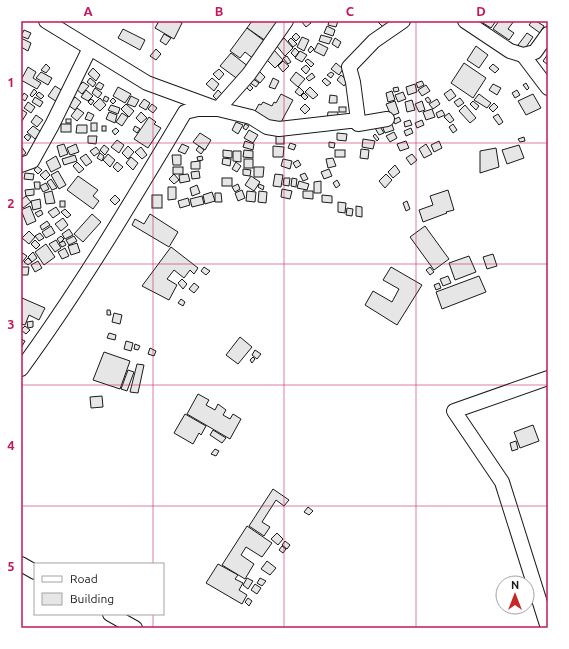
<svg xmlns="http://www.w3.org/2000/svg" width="569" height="649" viewBox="0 0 569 649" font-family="Ubuntu,sans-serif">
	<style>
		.building { fill: #e6e6e6; stroke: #1a1a1a }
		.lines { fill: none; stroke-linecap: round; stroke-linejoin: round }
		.street-casing { stroke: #1a1a1a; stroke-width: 16 }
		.street { stroke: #fff; stroke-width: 14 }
		.grid { fill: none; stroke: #c2185b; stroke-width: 1; stroke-opacity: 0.55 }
		.neatline { fill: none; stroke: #c2185b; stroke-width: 1.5 }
		.grid-label { font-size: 13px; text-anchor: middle; font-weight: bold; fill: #c2185b }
	</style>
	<rect width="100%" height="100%" fill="#fff"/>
	<g class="building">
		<polygon points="159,21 178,21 182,23 174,39 155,28"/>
		<polygon points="252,21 276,21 280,24 266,41 247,28"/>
		<polygon points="301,21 309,21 311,23 306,27"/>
		<polygon points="329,21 338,21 336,27 328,25"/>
		<polygon points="379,21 386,21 390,24 385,29 378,22"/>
		<polygon points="484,21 496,21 491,28 483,23"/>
		<polygon points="499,21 514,21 508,29 514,33 509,40 493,29"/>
		<polygon points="532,21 536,21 544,26 540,33 529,25"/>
		<polygon points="327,26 335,30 333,36 324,33"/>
		<polygon points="247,28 267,43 255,60 245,52 240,58 230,51"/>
		<polygon points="123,29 145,40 140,50 118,38"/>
		<polygon points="24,30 31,33 28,39 21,36"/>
		<polygon points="296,33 300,37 296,41 292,37"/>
		<polygon points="527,33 533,37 524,50 518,45"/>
		<polygon points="164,34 171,38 166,45 160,41"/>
		<polygon points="321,35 332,38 329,44 319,41"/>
		<polygon points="302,37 309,40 304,51 297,47"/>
		<polygon points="21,38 31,43 28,51 21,47"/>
		<polygon points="284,38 293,48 285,56 276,45"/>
		<polygon points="291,38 297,44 293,47 288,41"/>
		<polygon points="335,38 341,42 338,48 332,44"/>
		<polygon points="318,43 328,48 324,56 314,51"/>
		<polygon points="311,46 314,49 310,53 308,50"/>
		<polygon points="476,46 488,55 479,68 467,60"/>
		<polygon points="295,48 299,52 295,57 291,53"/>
		<polygon points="156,49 161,54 156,60 150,56"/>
		<polygon points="274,50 283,60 275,68 265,58"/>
		<polygon points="300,51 307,55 302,62 295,58"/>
		<polygon points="231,53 249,67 239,80 220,66"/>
		<polygon points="548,54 548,65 543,61"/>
		<polygon points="287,56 291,62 288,64 283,58"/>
		<polygon points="308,59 314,64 311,67 305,61"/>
		<polygon points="283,61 289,66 283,72 278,66"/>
		<polygon points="336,63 343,69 339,75 331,69"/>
		<polygon points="464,63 486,78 473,98 451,83"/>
		<polygon points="46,64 50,68 46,73 41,70"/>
		<polygon points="493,64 499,69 495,73 489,68"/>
		<polygon points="306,65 310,69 306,74 301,69"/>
		<polygon points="28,67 36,72 33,78 41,83 37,89 21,80"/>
		<polygon points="93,68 100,75 96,81 88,74"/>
		<polygon points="219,69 224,74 219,80 213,74"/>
		<polygon points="259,71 265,77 260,83 253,77"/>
		<polygon points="41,72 52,78 48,85 36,78"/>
		<polygon points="296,72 305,79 298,87 290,80"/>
		<polygon points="331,72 334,74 331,78 327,75"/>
		<polygon points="312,73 315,77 309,81 306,78"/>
		<polygon points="341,75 348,81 344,86 337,80"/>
		<polygon points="90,78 96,83 93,87 87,82"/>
		<polygon points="212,78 219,84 214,91 206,84"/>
		<polygon points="252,78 259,83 256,87 249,82"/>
		<polygon points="273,78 279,81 275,89 269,87"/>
		<polygon points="325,78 331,83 327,86 322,81"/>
		<polygon points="422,81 424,85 418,88 416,83"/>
		<polygon points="83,82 89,86 82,94 76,89"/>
		<polygon points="99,82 104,85 101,90 95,87"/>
		<polygon points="248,83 253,88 250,91 245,86"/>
		<polygon points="526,83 529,88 527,90 523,85"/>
		<polygon points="415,84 417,92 408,95 406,87"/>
		<polygon points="493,84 501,88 497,95 489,90"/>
		<polygon points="426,85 430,91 422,96 418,90"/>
		<polygon points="55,86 63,91 57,102 48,96"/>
		<polygon points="118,87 131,94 125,103 113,96"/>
		<polygon points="299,87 304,92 300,96 295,92"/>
		<polygon points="310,87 318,95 313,99 305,92"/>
		<polygon points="398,87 399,91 394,92 393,88"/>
		<polygon points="95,88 102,93 98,98 92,93"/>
		<polygon points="34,89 37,92 32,97 30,95"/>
		<polygon points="451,89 456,96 449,101 444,94"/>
		<polygon points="86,90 93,96 88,101 81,97"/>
		<polygon points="218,90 223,95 218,101 213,96"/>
		<polygon points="517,90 520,95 515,98 512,93"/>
		<polygon points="392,91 395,100 388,102 386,93"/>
		<polygon points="39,92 44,96 41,99 36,95"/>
		<polygon points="403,92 406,99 398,102 395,95"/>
		<polygon points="24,93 28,96 25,101 21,98"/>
		<polygon points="304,93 308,97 305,100 301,96"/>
		<polygon points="281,94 293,100 279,126 254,113 259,104 261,105 263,102 272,106 274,102 276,103"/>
		<polygon points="479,94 491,103 487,108 474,100"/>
		<polygon points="533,94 541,108 526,115 518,101"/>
		<polygon points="330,95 337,96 337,103 329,103"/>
		<polygon points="105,96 109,98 107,102 103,100"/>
		<polygon points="131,96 139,100 135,107 127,104"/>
		<polygon points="35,97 43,102 40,107 32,102"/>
		<polygon points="75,97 81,102 75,110 68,105"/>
		<polygon points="428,97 431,101 428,103 425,99"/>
		<polygon points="100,98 106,105 100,111 93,105"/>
		<polygon points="113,98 116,101 113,104 110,101"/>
		<polygon points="460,98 464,103 458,107 454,102"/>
		<polygon points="91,99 94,101 91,105 88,102"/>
		<polygon points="144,99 150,103 146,110 139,106"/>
		<polygon points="437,99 440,104 433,109 429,104"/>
		<polygon points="412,100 415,110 407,112 405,102"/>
		<polygon points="395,101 399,113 391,116 386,104"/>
		<polygon points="422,101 425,110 419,112 415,104"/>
		<polygon points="473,101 479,106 476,110 470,104"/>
		<polygon points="28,102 35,107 31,113 24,108"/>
		<polygon points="494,103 498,107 493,112 489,108"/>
		<polygon points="126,104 134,111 129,117 121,109"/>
		<polygon points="152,104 157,108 153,113 148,109"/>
		<polygon points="305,104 310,109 305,114 300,109"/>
		<polygon points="111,105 120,108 118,114 108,110"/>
		<polygon points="465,105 476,118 470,123 459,111"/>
		<rect x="339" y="107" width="7" height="5"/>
		<polygon points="77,108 84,113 77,121 71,116"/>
		<polygon points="21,109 27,113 22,121 21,120"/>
		<polygon points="432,109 435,117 426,120 423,112"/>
		<polygon points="442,110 445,115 438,118 436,113"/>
		<polygon points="88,112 94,115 91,121 85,119"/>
		<polygon points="109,112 117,115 115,123 106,119"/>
		<polygon points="141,112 147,118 141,123 136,118"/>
		<polygon points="328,112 338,112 337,120 327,119"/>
		<polygon points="122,113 128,117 122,126 116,122"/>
		<polygon points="449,113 454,120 450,123 444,117"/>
		<polygon points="498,114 503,122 499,125 493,117"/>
		<polygon points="36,115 43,120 37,127 31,122"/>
		<polygon points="149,117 156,122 154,124 161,128 148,148 134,139"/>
		<polygon points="399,117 401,121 395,124 393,120"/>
		<rect x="66" y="119" width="5" height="4"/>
		<polygon points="410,120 412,125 405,127 404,122"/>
		<polygon points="422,120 424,125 417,128 415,123"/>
		<polygon points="236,122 243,125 238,134 232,130"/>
		<polygon points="391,122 394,130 385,133 382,126"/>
		<rect x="91" y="123" width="6" height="8"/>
		<rect x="61" y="124" width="10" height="8"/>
		<polygon points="245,124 249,126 246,130 243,128"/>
		<polygon points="453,124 457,130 453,133 449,127"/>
		<polygon points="77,125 87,125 87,133 76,133"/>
		<polygon points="379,125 384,133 379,135 375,128"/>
		<polygon points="33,126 41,132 35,139 27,132"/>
		<rect x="102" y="126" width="4" height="5"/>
		<polygon points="135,126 140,129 137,133 133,130"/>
		<polygon points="116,128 119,131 115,135 112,131"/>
		<polygon points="411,128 413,133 406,136 404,131"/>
		<polygon points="249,130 258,135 253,143 244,138"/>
		<polygon points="394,132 397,138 390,142 386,136"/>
		<polygon points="200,133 211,140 205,150 193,142"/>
		<polygon points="337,133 347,134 346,141 337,140"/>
		<polygon points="27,134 31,137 28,141 24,137"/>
		<rect x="276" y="134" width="8" height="10"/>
		<polygon points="375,134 379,139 377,141 373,136"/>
		<polygon points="88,136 97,136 96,144 88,143"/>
		<polygon points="524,137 525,141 520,142 518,139"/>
		<polygon points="363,139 375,141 373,149 362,147"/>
		<polygon points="117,140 124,145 119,153 111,147"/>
		<polygon points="245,141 254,144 253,150 243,147"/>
		<polygon points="406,141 409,148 400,151 397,144"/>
		<polygon points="439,141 442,148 434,152 431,145"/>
		<polygon points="329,142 335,143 334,148 329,147"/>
		<polygon points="290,143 296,145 294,150 288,148"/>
		<polygon points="64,144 68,154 60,157 57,146"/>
		<polygon points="76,144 79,152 70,155 67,148"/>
		<polygon points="182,144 189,147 185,154 178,151"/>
		<polygon points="426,144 432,154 424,158 419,149"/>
		<polygon points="104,145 109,149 105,155 100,150"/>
		<polygon points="519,145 524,158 507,164 502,150"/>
		<polygon points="21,146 26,153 21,157"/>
		<polygon points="128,146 134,152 128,159 122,153"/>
		<polygon points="199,146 204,150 201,154 196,150"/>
		<polygon points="273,146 284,147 283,157 273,157"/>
		<polygon points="96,147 100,152 94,156 90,151"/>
		<polygon points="141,147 147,155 142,159 135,152"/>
		<polygon points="496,148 499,167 480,173 480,151"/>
		<polygon points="361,149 369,150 368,159 360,158"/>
		<polygon points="223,150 232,151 232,158 223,157"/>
		<polygon points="244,150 253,151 253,158 243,157"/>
		<rect x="335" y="150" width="10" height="7"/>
		<polygon points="233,151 241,151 241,162 233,161"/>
		<polygon points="100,153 104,156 102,161 97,158"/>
		<polygon points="86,154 92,162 86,166 80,158"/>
		<polygon points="108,154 115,160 110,167 103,160"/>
		<polygon points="412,154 417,160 411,165 406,158"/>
		<polygon points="75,155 77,161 64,165 62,159"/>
		<polygon points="172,155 181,155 181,165 173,165"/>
		<polygon points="56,156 61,167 51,172 46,162"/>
		<polygon points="202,156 203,160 198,161 197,157"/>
		<polygon points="131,157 138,163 133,170 126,163"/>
		<polygon points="223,158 231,159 230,166 222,164"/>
		<polygon points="333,158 336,166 328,168 326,159"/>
		<rect x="244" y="159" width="9" height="9"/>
		<polygon points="283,159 292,161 290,169 281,166"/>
		<polygon points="298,160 301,165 296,168 293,163"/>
		<polygon points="200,161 200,169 191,169 191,162"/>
		<polygon points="77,162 84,169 79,173 73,166"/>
		<polygon points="117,162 123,167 118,172 113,167"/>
		<polygon points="236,162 241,166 237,172 232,169"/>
		<polygon points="395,165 400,172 393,178 388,172"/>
		<polygon points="37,166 42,170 38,174 34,170"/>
		<rect x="173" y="167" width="10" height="7"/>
		<polygon points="254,167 264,167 263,177 254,177"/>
		<polygon points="243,169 251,170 250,176 243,175"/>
		<polygon points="329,169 332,176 324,179 321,172"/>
		<polygon points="46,170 50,175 45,180 40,175"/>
		<polygon points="58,171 66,185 59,189 51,175"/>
		<polygon points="199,171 200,178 192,179 191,172"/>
		<polygon points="25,173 34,174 33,180 24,179"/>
		<polygon points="305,173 308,179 303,181 300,175"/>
		<polygon points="174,174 179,180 174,184 169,179"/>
		<polygon points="188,174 190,181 180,183 179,175"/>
		<polygon points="275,174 283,175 281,187 273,186"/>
		<polygon points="386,174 392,180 385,188 379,181"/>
		<polygon points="78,176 98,190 93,196 99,201 93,209 67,190"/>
		<polygon points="251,176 260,182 254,191 245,185"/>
		<rect x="222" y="178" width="10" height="8"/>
		<polygon points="284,178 290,178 289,186 283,185"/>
		<polygon points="292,178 297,179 296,187 291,186"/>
		<polygon points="51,179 57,188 52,190 47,182"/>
		<polygon points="337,180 340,185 336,188 333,183"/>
		<polygon points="299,181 309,184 307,190 297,188"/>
		<polygon points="321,181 321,193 314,193 314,182"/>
		<polygon points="34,182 40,182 40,189 35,189"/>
		<polygon points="46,183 49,189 43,192 40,186"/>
		<polygon points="238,184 240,189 235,192 232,187"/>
		<polygon points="259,184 264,186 263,190 258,187"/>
		<polygon points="197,185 200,193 192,196 190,188"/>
		<polygon points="168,187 176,187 176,199 168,200"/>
		<polygon points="34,189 34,195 26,196 25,190"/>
		<polygon points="282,189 292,191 290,199 281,197"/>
		<polygon points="242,190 245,198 238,201 235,193"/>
		<polygon points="448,190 454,210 446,212 447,213 423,222 419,210 433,205 430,196"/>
		<polygon points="52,191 55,203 46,204 44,193"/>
		<polygon points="247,191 256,192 255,202 246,201"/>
		<polygon points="259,191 267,192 266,203 258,202"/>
		<polygon points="303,191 313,191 313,199 303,198"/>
		<polygon points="212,192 215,201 205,204 203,195"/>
		<polygon points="215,193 221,193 222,202 215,202"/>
		<polygon points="115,195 120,200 115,205 110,200"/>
		<rect x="152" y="195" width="10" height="13"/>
		<polygon points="322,195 332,196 332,203 322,202"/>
		<polygon points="26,196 31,202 23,208 21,205 21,200"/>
		<polygon points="202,196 204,204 192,207 190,199"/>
		<polygon points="188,198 190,205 180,208 178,201"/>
		<polygon points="40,199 41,208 33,210 31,201"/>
		<rect x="60" y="201" width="5" height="6"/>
		<polygon points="407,201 410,209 406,211 403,203"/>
		<polygon points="338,202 346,203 345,213 338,212"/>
		<polygon points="30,206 36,221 27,225 21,210"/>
		<polygon points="356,206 362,207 362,217 356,216"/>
		<polygon points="56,207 60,213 53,218 48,212"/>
		<polygon points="347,208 353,209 352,216 346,215"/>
		<polygon points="65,209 71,215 67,218 61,212"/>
		<polygon points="41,210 43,214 38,217 35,213"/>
		<polygon points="92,214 101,222 83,242 74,234"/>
		<polygon points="150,214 178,232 169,247 132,225 135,219 144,224"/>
		<polygon points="63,218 68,225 61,231 55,224"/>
		<polygon points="47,221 50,225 42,230 40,226"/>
		<polygon points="51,226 55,233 46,238 42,232"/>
		<polygon points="425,226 449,259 434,270 410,237"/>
		<polygon points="69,229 73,235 65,239 62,234"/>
		<polygon points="29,231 35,237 29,244 22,238"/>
		<polygon points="40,233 44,238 39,241 35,236"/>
		<polygon points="61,236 64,239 60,243 57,239"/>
		<polygon points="74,236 77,241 69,245 66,240"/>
		<polygon points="35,240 40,245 36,249 31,244"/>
		<polygon points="56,240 61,248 55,252 49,244"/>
		<polygon points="64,241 66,245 62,247 59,243"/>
		<polygon points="77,243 80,252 71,255 68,246"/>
		<polygon points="46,244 55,257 44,265 35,252"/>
		<polygon points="171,247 198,268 194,274 190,270 184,278 174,270 167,279 177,285 169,300 142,286"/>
		<polygon points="65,248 69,256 62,259 58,252"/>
		<polygon points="21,252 27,256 21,264"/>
		<polygon points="33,252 37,258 32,262 28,257"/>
		<polygon points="493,254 497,266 487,269 483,257"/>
		<polygon points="469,256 476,272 455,280 449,263"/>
		<polygon points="28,258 32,262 28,265 24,262"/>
		<polygon points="38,261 42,268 35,272 31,265"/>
		<polygon points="21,267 29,267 28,275 21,275"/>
		<polygon points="204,267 210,271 206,275 201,271"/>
		<polygon points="391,267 422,285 397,325 365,305 373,291 392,302 399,289 383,280"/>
		<polygon points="430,267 434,272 430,275 426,270"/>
		<polygon points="448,276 451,283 443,286 440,279"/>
		<polygon points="479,276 486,292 442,309 436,292"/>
		<polygon points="182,279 187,284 183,289 178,283"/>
		<polygon points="194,283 199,287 194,293 189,289"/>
		<polygon points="439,283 441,288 436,290 434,285"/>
		<polygon points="22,298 45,308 39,320 29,315 25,325 21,324 21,301"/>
		<polygon points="181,299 185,302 183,306 178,303"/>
		<polygon points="107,310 110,310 111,315 107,315"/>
		<polygon points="114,313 122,315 120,324 112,322"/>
		<polygon points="33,321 33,327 28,328 27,322"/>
		<polygon points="25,326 30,330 26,334 21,330"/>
		<polygon points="109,333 116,335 115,340 107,338"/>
		<polygon points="240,337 252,347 238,364 226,355"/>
		<polygon points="21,339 25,341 21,348"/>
		<polygon points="126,341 133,343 131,351 124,349"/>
		<polygon points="135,344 140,346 138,350 134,349"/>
		<polygon points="150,348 156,351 154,356 148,354"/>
		<polygon points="255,350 261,354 257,359 252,355"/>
		<polygon points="104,352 130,361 120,389 93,380"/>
		<polygon points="253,357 255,359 252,363 250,360"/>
		<polygon points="137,364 144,365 138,393 130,392"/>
		<polygon points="128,370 134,372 127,391 121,389"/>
		<polygon points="198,394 209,400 206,405 215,410 218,404 226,410 223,415 230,419 233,414 241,419 230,439 187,414"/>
		<polygon points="102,396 103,407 91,408 90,397"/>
		<polygon points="185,414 206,426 201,435 199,433 193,444 174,433"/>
		<polygon points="533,425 539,441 520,448 514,432"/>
		<polygon points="213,430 226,438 222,443 210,435"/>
		<polygon points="516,441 518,449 512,451 510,443"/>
		<polygon points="215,449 219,451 216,456 211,454"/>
		<polygon points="273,489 289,500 284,506 276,500 262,522 270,527 264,536 249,526"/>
		<polygon points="308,507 313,511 309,515 304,512"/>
		<polygon points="247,526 272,543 262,557 246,547 241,555 254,564 245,579 222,565"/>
		<polygon points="277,533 283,539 278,545 271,539"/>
		<polygon points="285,541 290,545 287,549 282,545"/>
		<polygon points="282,546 286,549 283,553 279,550"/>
		<polygon points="267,561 276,568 270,575 261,569"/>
		<polygon points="218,564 238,575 235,579 243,583 239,590 247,595 242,604 206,583"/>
		<polygon points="247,578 253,581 248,589 243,585"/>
		<polygon points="260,578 266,581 262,586 257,583"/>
		<polygon points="255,584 261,588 257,594 251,590"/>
		<polygon points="248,598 252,601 249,606 245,602"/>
	</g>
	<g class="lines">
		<g class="street-casing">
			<g id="street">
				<polyline points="46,21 147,83 218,109 249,74 286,21"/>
				<polyline points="465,21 510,51 523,55 535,52 548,34"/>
				<polyline points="523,55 548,88"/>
				<polyline points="358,120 353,82 349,67 374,41 403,21"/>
				<polyline points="21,165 32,161 52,125 90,48"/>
				<path d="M21,369C81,287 133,199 185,112L198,109H218L251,117L267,127L279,129L358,120V124L387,119"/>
				<polyline points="21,564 35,572"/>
				<polyline points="110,614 135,628"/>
				<polyline points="548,628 502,482 454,411 548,378"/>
			</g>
		</g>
		<use href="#street" class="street"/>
	</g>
	<path class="grid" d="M153,21V564M284,21V628M416,21V628M21,143H548M21,264H548M21,385H548M21,506H548M153,614V628"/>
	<rect width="569" height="649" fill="none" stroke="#ffffff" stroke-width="44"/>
	<rect x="34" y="563" width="130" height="52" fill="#ffffff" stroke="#a3a3a3"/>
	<rect x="42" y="576" width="20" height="6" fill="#ffffff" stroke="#a3a3a3"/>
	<text x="70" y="583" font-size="12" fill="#1a1a1a">Road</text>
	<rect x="42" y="593" width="20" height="12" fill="#e6e6e6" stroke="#a3a3a3"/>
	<text x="70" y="603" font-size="12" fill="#1a1a1a">Building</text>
	<g transform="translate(515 595)"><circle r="19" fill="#ffffff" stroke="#a3a3a3"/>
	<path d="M0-3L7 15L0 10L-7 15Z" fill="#c62828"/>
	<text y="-6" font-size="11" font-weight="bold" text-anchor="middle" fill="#1a1a1a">N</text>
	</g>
	<rect x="22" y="22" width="525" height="605" class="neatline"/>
	<g class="grid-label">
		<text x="88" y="16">A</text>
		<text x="219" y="16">B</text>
		<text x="350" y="16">C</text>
		<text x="481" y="16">D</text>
		<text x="11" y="87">1</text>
		<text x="11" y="208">2</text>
		<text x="11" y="329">3</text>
		<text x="11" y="450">4</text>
		<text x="11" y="571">5</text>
	</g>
</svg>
